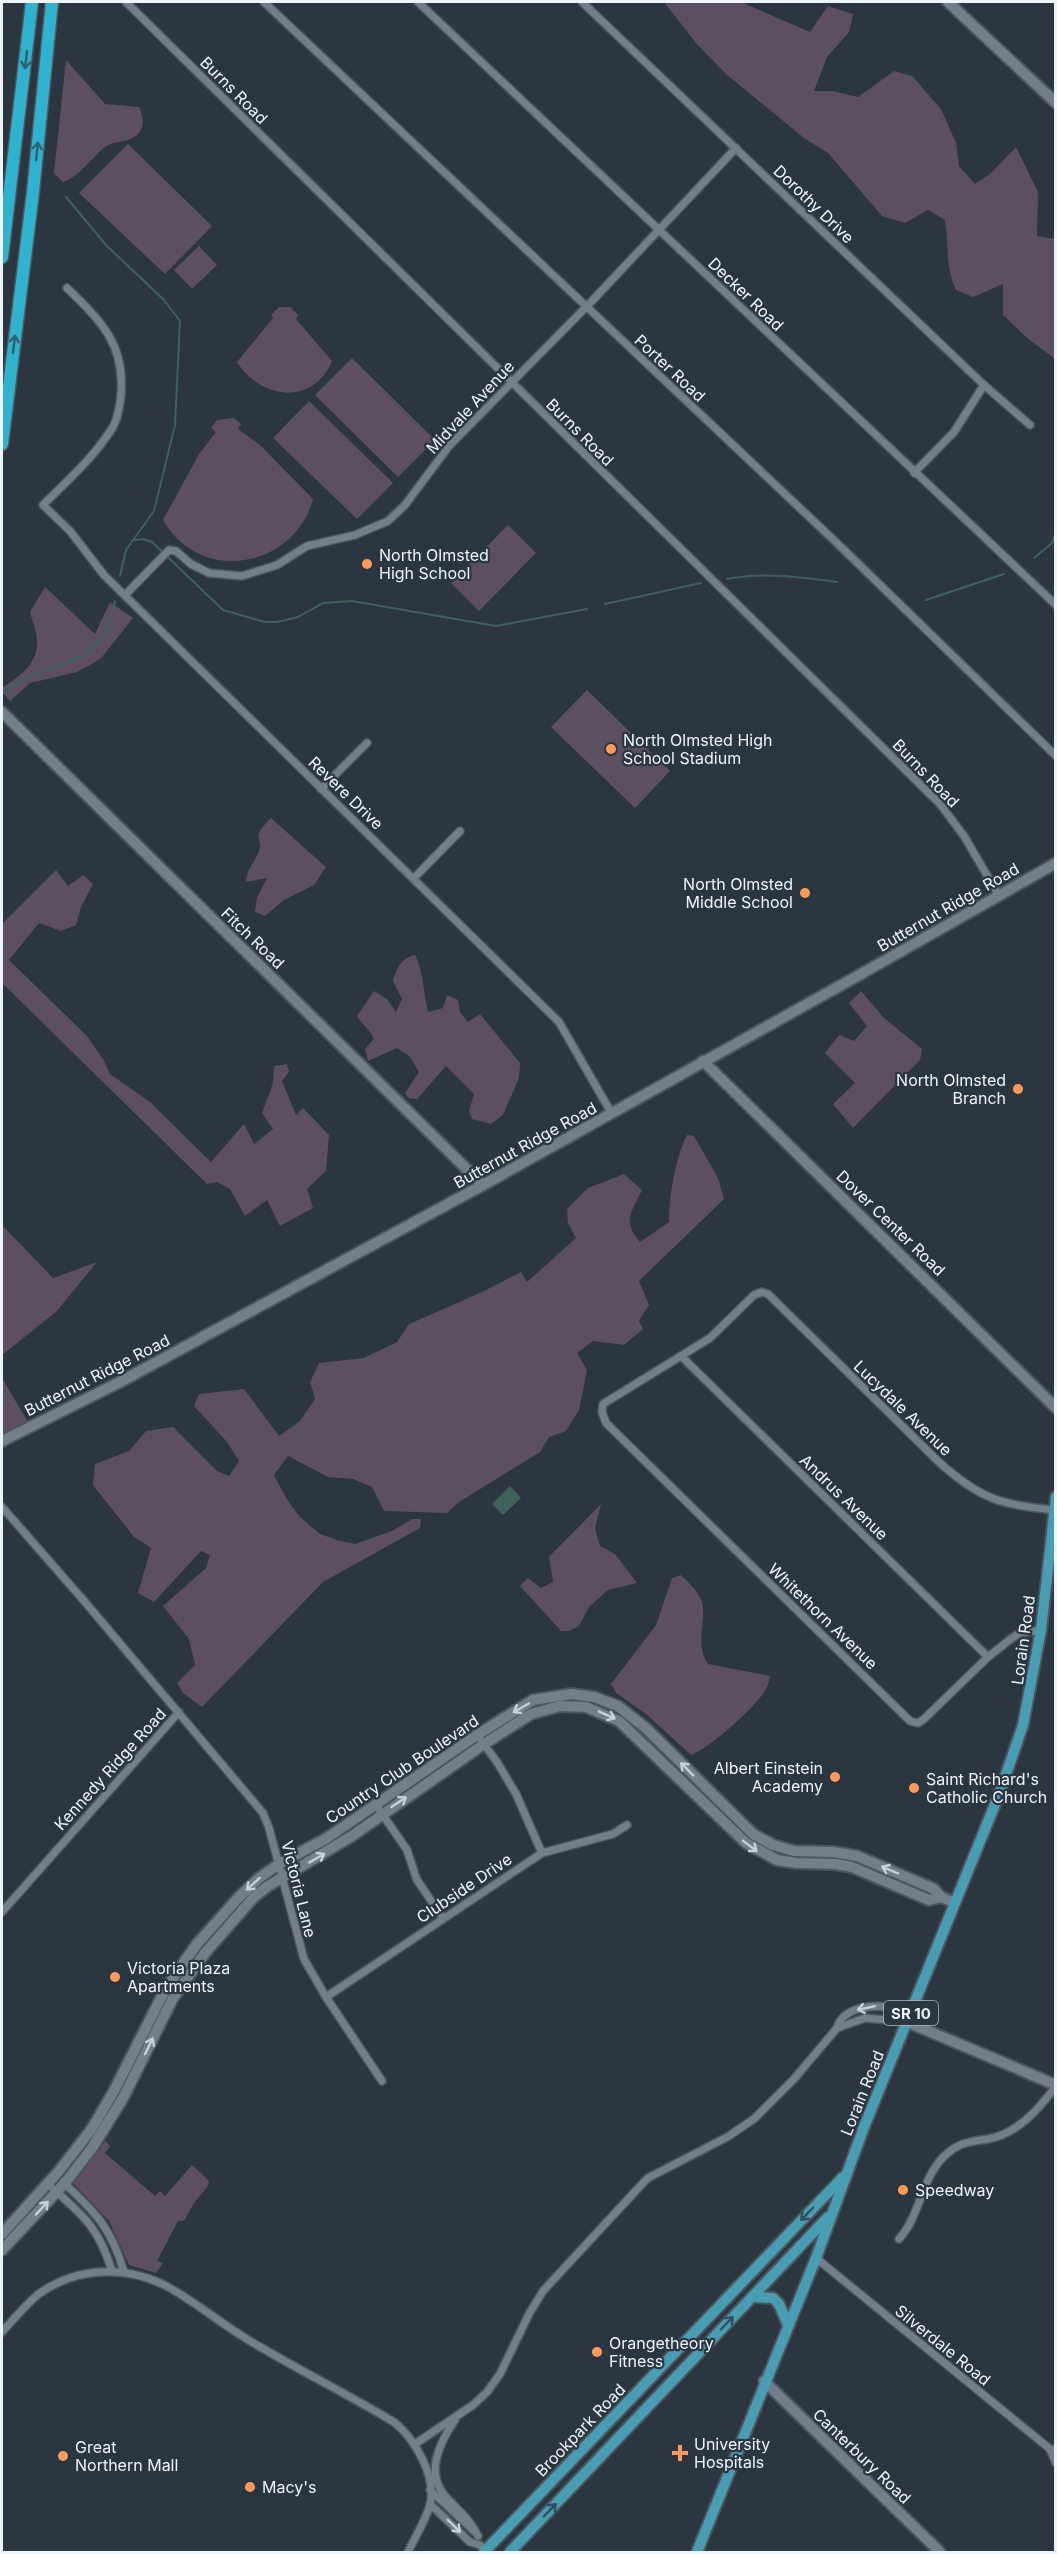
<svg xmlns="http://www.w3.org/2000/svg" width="1057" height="2554" viewBox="0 0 1057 2554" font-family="Inter,sans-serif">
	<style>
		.green { fill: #5b4f61 }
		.water { fill: #40625c }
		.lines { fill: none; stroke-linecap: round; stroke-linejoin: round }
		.stream { stroke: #40625c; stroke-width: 2 }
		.street-casing { stroke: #4c555e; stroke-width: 10 }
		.secondary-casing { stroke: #4c555e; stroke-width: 14 }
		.primary-casing { stroke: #4c555e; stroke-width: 14 }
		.highway-casing { stroke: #4c555e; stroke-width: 15 }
		.street { stroke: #727e8a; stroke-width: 7 }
		.secondary { stroke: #727e8a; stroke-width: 10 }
		.primary { stroke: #499db2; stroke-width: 10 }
		.highway { stroke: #2eb2cd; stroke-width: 12 }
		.oneway { stroke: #2c6171 }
		.oneway2 { stroke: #c8d1d8 }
		.oneway3 { stroke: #32505c }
		.poi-dot { fill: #ff9b5a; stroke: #2b3640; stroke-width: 2 }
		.labels { text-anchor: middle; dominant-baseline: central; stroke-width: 4.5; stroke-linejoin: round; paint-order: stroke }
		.shield { fill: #2b3640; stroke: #b3bbc2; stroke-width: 1.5 }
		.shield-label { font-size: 15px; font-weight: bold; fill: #edf4fa }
		.street-label { font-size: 16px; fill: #edf4fa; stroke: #2b3640 }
		.poi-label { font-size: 16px; fill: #edf4fa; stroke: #2b3640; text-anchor: start }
	</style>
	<rect width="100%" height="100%" fill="#2b3640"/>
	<g class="green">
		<path d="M664,2H741L810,32L828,6L853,14L849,32L827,57L814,91H833L858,97L894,71L912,76L941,109L956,143L959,166L975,184L990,174L1016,147L1038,192L1037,236L1055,239V359L1026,337L1003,315V284L973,297L956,290C945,267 949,245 945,220L928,210L905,223L882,216L828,153L804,138L726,74L696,43Z"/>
		<path d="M66,60L105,104L139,107C143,115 145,125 139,133C129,144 116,139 105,147C91,158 79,177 63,182L54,173Z"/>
		<polygon points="128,144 212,226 165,274 79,193"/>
		<polygon points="199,246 217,265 192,289 174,270"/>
		<path d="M279,307H290L298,315L296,319L332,361C313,406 261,400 237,362L273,318L271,315Z"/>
		<polygon points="352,358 435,440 398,477 315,395"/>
		<polygon points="309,401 393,483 357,519 273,438"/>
		<path d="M234,418L241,424L238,429L260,445L313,499C294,569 200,585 163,520L199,454L216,432L211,428L217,420Z"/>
		<polygon points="508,525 536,553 479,611 451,583"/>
		<path d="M45,587L95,634L110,602L133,618L102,657L92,664L77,672L30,683L10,701L2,692V688C19,676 38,665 37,641C37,632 32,621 30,612Z"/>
		<polygon points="587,690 670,771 635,808 551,727"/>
		<path d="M271,818L326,867L314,885L284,900L265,916L255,912L257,898L267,878L246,882C246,869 257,861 260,847C261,842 257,839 259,833C261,828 267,822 271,818Z"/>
		<polygon points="56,870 68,886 83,875 93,884 81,907 76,925 61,931 39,923 9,960 87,1036 103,1059 110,1074 150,1102 211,1162 244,1124 254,1144 273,1129 262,1113 273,1083 274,1066 287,1064 289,1072 282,1081 296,1115 303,1108 329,1135 326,1171 307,1189 313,1208 280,1226 267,1200 245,1216 230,1189 217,1182 207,1184 2,983 2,924"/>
		<path d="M415,955C424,973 423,992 428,1012L443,1008L447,995L458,1000L460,1012L468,1022L480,1014L520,1063L519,1078L503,1115L491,1124L472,1119L469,1111L474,1094L446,1066L417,1099L408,1098L405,1093L419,1072L410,1057L397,1048L368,1061L365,1049L374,1039C370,1029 362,1025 357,1016L374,991L387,999L396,1012L402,999L393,981C397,968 401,958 415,955Z"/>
		<polygon points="861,991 884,1018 922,1049 920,1060 853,1128 833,1104 855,1083 825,1053 839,1035 854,1041 867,1026 849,1003"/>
		<path d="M687,1135L694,1136L718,1178L724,1199L639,1281L649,1305L639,1321L643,1329L624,1345L593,1341L577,1353L587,1370L579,1410L566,1431L549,1437L540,1452L459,1502L447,1513L384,1511L372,1487L353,1479L328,1477L288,1456L274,1475L286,1498L300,1517L320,1534L337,1540L355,1544L392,1531L412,1519H421L420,1528L323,1582L202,1707L183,1693L177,1683L195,1665L189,1639L163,1606L206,1568L210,1555L201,1551L154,1602L138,1593L151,1548L134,1537L93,1485L95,1464L129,1451L146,1431L173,1427L217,1471L229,1476L239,1461L227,1442L194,1406L199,1394L244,1389L279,1436L300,1421L315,1399L310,1382L319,1363L364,1358L397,1342L409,1324L480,1293L521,1272L527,1282L576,1238L568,1223L567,1209L588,1188L624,1174L642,1190C631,1213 622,1221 640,1242L669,1222C669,1197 675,1158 687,1135Z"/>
		<polygon points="2,1225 53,1278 97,1262 56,1312 2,1355"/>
		<polygon points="2,1378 28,1422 2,1435"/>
		<polygon points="601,1504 595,1528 600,1546 615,1554 637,1583 608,1590 589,1607 579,1626 569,1631 561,1631 520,1586 528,1578 541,1588 553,1582 549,1557"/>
		<path d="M681,1575C689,1583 698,1591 702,1602C707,1621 694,1643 708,1664L770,1676C769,1680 768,1686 766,1689C755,1708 711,1747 691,1755L646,1714L616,1693L611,1684L656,1625L672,1578Z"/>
		<polygon points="105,2141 110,2146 105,2153 155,2196 160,2191 165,2196 192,2165 209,2181 208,2186 194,2203 184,2221 178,2221 157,2261 163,2263 156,2273 129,2265 109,2221 73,2183"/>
	</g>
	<polygon class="water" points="510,1486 521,1498 503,1515 492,1504"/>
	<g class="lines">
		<g class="stream">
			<polyline points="66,197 106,245 164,300 180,321 175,425 154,511 126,550 120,576"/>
			<polyline points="133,540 143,539 152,542 223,610 265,622 277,622 298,617 323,603 352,601 496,626 587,609"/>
			<polyline points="1034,558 1052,543 1056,532"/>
			<path d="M727,579C763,572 800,577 837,582"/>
			<polyline points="926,600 1004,574"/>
			<polyline points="605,604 701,583"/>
			<polyline points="3,693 20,680 83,656 105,635 115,601"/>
		</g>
		<g class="street-casing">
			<g id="street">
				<polyline points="126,2 940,804 964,836 998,894"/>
				<polyline points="264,2 839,545 1056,756"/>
				<polyline points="418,2 1056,605"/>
				<polyline points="582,2 984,385 1030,425"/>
				<path d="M67,288C101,321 125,344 121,394C120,405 118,420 111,430C93,458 67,481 43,505L70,531L104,575L559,1022L612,1114"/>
				<polyline points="914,473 954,432 984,385"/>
				<polyline points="125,595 169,550 176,551 191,564 209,573 242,576 277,565 307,546 355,535 388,521 405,505 449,446 591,302 736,148"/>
				<polyline points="321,789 367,743"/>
				<polyline points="414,878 460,831"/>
				<polyline points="682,1357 988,1657"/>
				<polyline points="2,1507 85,1602 263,1813 269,1828 304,1959 326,1997 382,2081"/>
				<path d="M1041,1630L1020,1633L1012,1638L988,1657L924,1719L918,1723L910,1721L606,1423L602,1412L603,1404L710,1338L754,1295L762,1292L768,1294L941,1464C981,1499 1001,1505 1054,1510"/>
				<polyline points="477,1735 497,1762 516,1794 542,1853"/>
				<polyline points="376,1805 407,1850 417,1880 443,1918"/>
				<polyline points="2,1912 179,1712"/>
				<polyline points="326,1997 542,1853 613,1834 627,1825"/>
				<polyline points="837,2028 865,2018 888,2020 898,2017"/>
				<path d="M63,2182C96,2213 111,2227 124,2272"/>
				<path d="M48,2184C82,2215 98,2225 112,2271"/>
				<path d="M899,2239C922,2214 921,2174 949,2152C961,2142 974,2141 988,2139C1017,2134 1039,2109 1056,2086"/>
				<polyline points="816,2258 1050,2449 1056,2450"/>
				<path d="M2,2332C14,2319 26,2304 40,2293C79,2266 129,2265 170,2288C198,2304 223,2325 250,2341C297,2369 347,2394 394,2422C415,2439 437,2477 430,2505C425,2522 415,2537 408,2552"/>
				<path d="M455,2420C440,2442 424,2473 446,2497C458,2510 470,2519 478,2536"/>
				<path d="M415,2444L473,2405L487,2392L500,2374L529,2314L543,2291L643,2183L648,2178L729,2136L755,2118L794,2079L837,2028C843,2006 875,2004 894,2008L898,2017L907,2022"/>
				<polyline points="1050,2449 1056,2463"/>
				<polyline points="430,2490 475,2532"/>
				<polyline points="430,2504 470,2542 480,2545 487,2552"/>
			</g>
		</g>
		<g class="secondary-casing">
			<g id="secondary">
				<polyline points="948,2 1056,103"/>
				<polyline points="2,712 483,1185"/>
				<polyline points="703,1061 1056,1408"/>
				<polyline points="2,1441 120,1382 483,1185 861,974 1056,863"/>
				<polyline points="907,2022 1056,2085"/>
				<polyline points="2,2234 59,2171 91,2130 114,2091 166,1988 197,1944 239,1897 258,1879 279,1864 327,1838 477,1735 533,1700 571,1694 594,1697 618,1706 647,1729 753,1834 773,1845 794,1851 833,1852 857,1856 934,1889 941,1897 955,1903"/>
				<polyline points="2,2250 65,2183 92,2148 123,2098 173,1998 205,1953 254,1897 268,1886 352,1836 484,1744 531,1714 560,1706 586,1707 619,1721 746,1843 777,1860 797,1863 836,1864 852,1867 929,1900 941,1897"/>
				<polyline points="764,2381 940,2552"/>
			</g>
		</g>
		<g class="primary-casing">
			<g id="primary">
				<polyline points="752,2297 773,2298 779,2304 788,2325"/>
				<polyline points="484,2552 843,2177"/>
				<polyline points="510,2552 828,2217"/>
				<polyline points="697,2552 816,2258 864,2127 1000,1792 1023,1725 1041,1630 1056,1497"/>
			</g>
		</g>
		<g class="highway-casing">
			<g id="highway">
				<polyline points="2,257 32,2"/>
				<polyline points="2,444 33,192 52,2"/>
			</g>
		</g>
		<use href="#street" class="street"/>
		<use href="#secondary" class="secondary"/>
		<use href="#primary" class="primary"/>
		<use href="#highway" class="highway"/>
	</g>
	<defs><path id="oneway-shaft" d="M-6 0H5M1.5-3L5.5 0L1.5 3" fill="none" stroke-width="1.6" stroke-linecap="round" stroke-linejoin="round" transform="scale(1.5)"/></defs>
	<g class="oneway">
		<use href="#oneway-shaft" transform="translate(26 60) rotate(97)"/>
		<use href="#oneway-shaft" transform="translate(37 151) rotate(-84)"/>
		<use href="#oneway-shaft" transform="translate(14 344) rotate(-83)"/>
	</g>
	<g class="oneway2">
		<use href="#oneway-shaft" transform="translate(521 1708) rotate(150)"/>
		<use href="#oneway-shaft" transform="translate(607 1715) rotate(24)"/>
		<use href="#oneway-shaft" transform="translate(687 1769) rotate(-135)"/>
		<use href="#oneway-shaft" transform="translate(399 1802) rotate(-34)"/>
		<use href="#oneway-shaft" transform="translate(750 1846) rotate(37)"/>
		<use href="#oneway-shaft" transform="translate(317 1858) rotate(-30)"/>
		<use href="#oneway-shaft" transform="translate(890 1870) rotate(-157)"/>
		<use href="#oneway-shaft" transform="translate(253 1884) rotate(137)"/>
		<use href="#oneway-shaft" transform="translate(866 2008) rotate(168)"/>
		<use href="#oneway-shaft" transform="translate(149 2046) rotate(-64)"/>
		<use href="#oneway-shaft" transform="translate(42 2208) rotate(-47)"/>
		<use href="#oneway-shaft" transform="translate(454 2526) rotate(44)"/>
	</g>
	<g class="oneway3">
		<use href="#oneway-shaft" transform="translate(807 2214) rotate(134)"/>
		<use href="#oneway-shaft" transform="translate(727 2323) rotate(-46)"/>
		<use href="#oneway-shaft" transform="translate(550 2510) rotate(-46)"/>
	</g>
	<g class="poi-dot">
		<circle cx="367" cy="564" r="6"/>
		<circle cx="611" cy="749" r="6"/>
		<circle cx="805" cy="893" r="6"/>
		<circle cx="1018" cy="1089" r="6"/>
		<circle cx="835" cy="1777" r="6"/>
		<circle cx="914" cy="1788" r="6"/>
		<circle cx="115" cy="1977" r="6"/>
		<circle cx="903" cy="2190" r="6"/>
		<circle cx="597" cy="2352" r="6"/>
		<path d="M677 2444h6v6h6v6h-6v6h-6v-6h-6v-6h6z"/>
		<circle cx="63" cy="2456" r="6"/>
		<circle cx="250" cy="2487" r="6"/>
	</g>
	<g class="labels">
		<rect class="shield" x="884" y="2001" width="54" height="24" rx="4.5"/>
		<g class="shield-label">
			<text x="911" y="2013">SR 10</text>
		</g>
		<g class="street-label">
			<text transform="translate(234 90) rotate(45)">Burns Road</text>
			<text transform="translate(814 204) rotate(44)">Dorothy Drive</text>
			<text transform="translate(746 294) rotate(44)">Decker Road</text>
			<text transform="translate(670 368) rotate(43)">Porter Road</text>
			<text transform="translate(470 407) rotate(-47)">Midvale Avenue</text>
			<text transform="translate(580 432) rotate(45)">Burns Road</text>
			<text transform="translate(926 773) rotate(46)">Burns Road</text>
			<text transform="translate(346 793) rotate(44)">Revere Drive</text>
			<text transform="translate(948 907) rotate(-30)">Butternut Ridge Road</text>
			<text transform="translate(253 938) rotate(44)">Fitch Road</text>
			<text transform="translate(525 1145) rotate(-29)">Butternut Ridge Road</text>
			<text transform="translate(891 1223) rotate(44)">Dover Center Road</text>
			<text transform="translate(97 1375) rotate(-27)">Butternut Ridge Road</text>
			<text transform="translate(903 1408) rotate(44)">Lucydale Avenue</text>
			<text transform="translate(844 1497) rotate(44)">Andrus Avenue</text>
			<text transform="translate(823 1616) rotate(44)">Whitethorn Avenue</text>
			<text transform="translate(1023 1640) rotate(-82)">Lorain Road</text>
			<text transform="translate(110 1769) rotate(-48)">Kennedy Ridge Road</text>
			<text transform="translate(402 1769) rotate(-34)">Country Club Boulevard</text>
			<text transform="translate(464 1888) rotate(-34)">Clubside Drive</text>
			<text transform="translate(299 1889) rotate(76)">Victoria Lane</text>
			<text transform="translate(862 2093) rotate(-68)">Lorain Road</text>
			<text transform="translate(943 2345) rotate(39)">Silverdale Road</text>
			<text transform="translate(580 2430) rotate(-46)">Brookpark Road</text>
			<text transform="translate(862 2456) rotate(44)">Canterbury Road</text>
		</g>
		<g class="poi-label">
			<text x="379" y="555">North Olmsted<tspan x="379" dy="18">High School</tspan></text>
			<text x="623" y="740">North Olmsted High<tspan x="623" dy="18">School Stadium</tspan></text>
			<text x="793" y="884" text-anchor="end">North Olmsted<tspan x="793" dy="18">Middle School</tspan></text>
			<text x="1006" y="1080" text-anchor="end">North Olmsted<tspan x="1006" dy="18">Branch</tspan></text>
			<text x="823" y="1768" text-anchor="end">Albert Einstein<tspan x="823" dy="18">Academy</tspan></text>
			<text x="926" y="1779">Saint Richard's<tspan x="926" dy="18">Catholic Church</tspan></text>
			<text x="127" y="1968">Victoria Plaza<tspan x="127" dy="18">Apartments</tspan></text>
			<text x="915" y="2190">Speedway</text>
			<text x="609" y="2343">Orangetheory<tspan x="609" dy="18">Fitness</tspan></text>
			<text x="694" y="2444">University<tspan x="694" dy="18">Hospitals</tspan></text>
			<text x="75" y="2447">Great<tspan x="75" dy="18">Northern Mall</tspan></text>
			<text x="262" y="2487">Macy's</text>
		</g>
	</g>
	<rect width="1057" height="2554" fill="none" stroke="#edf4fa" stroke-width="6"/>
</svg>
